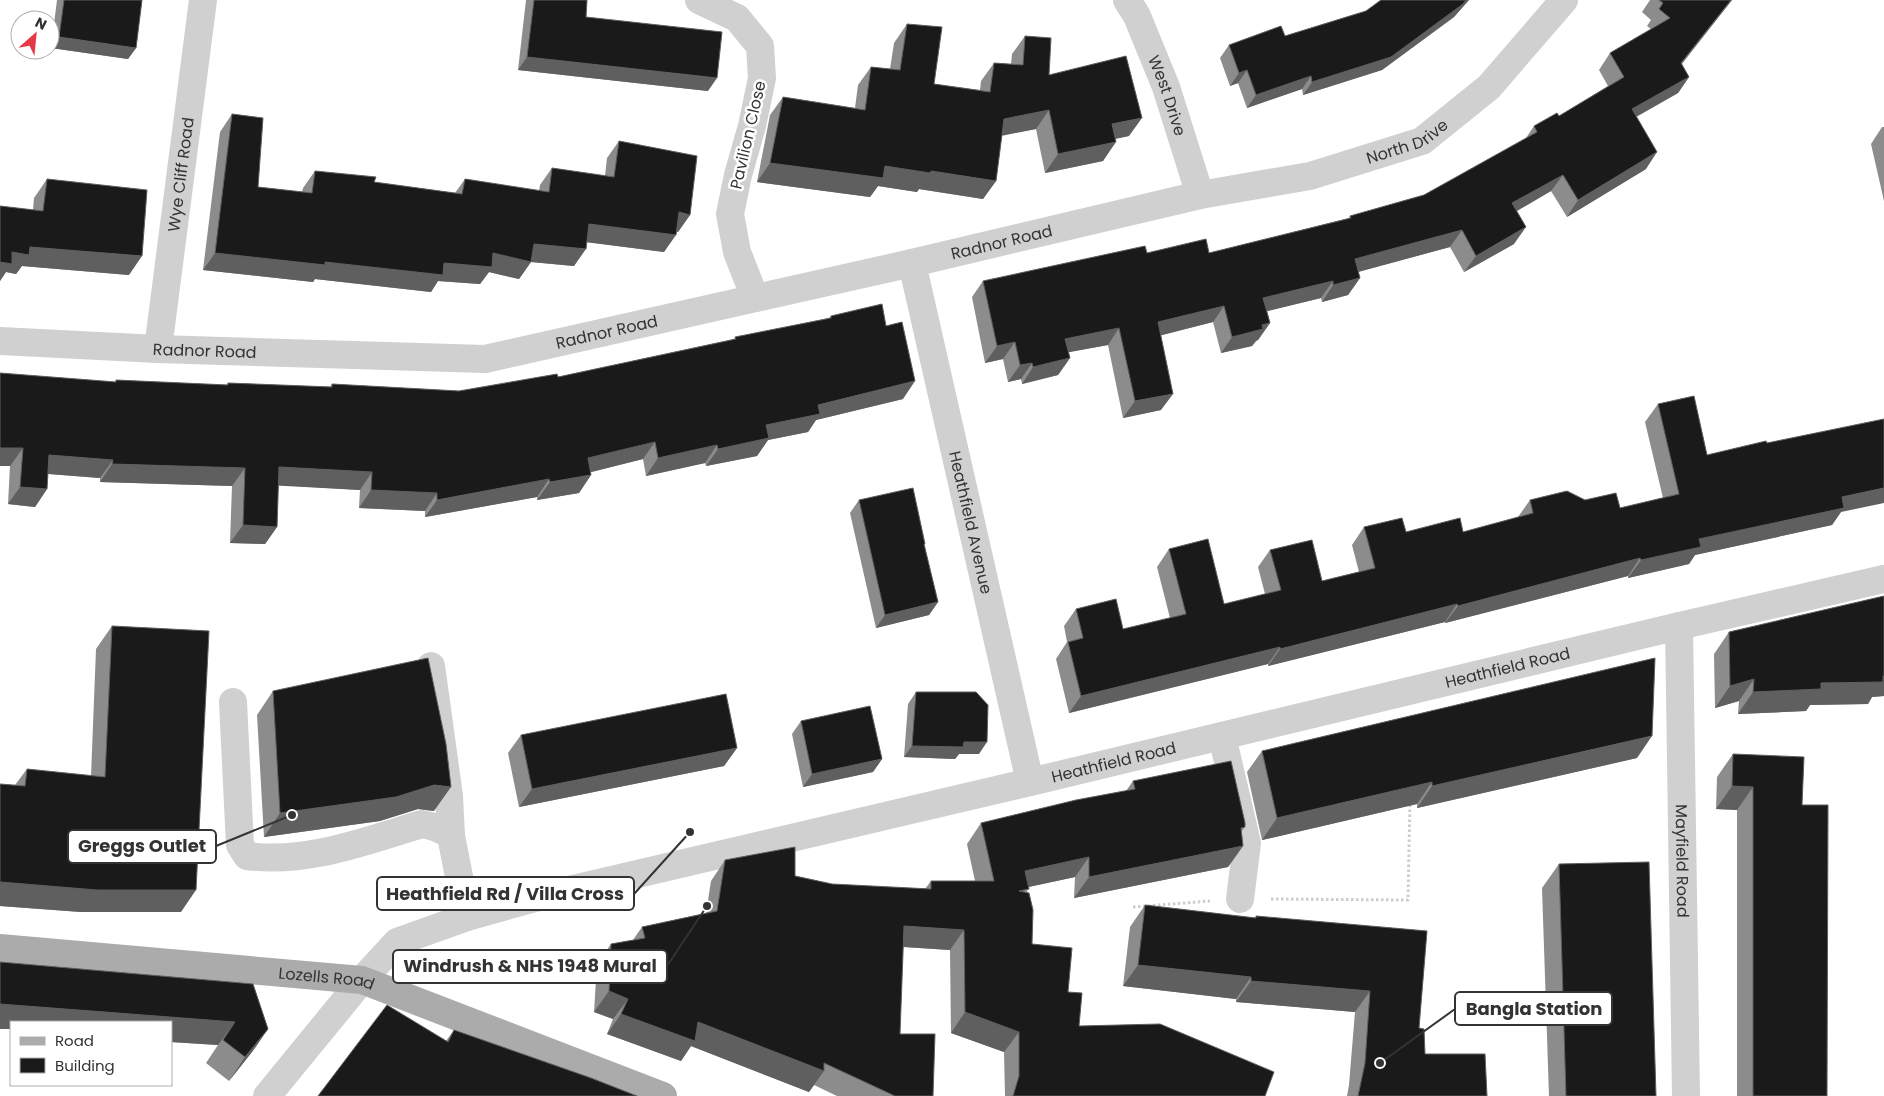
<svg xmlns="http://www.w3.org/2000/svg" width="1884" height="1096" viewBox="0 0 1884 1096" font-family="Poppins,sans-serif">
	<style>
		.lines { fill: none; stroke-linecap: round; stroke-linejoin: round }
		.path { stroke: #cdcdcd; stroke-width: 3; stroke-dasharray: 2.5 2.5; stroke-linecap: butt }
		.minor { stroke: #d0d0d0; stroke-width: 28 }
		.major { stroke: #ababab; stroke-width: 28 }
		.wall { fill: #8c8c8c }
		.shaded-wall { fill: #5f5f5f }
		.building { fill: #1a1a1a; stroke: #5f5f5f }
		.labels { text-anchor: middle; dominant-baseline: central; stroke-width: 5; stroke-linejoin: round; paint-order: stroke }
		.street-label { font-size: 16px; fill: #333; stroke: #fff }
		.leader { fill: none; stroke: #333; stroke-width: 2 }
		.callout-dot { fill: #333; stroke: #fff; stroke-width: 2 }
		.callout { fill: #fff; stroke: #333; stroke-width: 2 }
		.callout-label { font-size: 18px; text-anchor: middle; font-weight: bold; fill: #333 }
	</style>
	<rect width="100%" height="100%" fill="#fff"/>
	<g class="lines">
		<g class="path">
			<polyline points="1271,899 1408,900 1410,801"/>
			<polyline points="1133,907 1210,901"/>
		</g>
		<g class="minor">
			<polyline points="699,0 737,18 760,46 762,78 752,126 738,175 730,214 737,252 755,298"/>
			<path id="s1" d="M1127,0L1137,16L1166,87L1200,195"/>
			<path id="s2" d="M912,263L1030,782"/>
			<path id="s3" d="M0,341L158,349L485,359L912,263L1200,195L1310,176L1422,141L1489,87L1564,0"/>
			<path id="s4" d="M158,349L203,0"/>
			<path id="s5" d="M1679,626L1686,1096"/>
			<polyline points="431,666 449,796 451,836"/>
			<path d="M233,702L240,845L247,856C307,864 365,841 422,824C434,826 442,829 451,836L467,917"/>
			<polyline points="1222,736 1247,843 1240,899"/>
			<path id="s6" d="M267,1096L362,980L397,942L467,917L535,898L1030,782L1679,626L1884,579"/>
		</g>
		<path class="major" id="s7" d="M0,948L362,980L663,1096"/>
	</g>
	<g class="wall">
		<polygon points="57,0 142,0 136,48 128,59 51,48"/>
		<polygon points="526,0 587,0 586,17 708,91 518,70"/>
		<polygon points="1381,0 1469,0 1454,17 1382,70 1303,95 1302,89 1247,108 1238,83 1230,86 1220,58 1229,45 1285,36 1366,11"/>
		<polygon points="1650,0 1732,0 1682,64 1689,77 1678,93 1636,117 1646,169 1567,217 1551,191 1517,211 1514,244 1464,272 1450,247 1358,272 1360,278 1348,295 1322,302 1321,298 1267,311 1270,323 1258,340 1256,341 1252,346 1221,353 1213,322 1161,335 1161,410 1123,418 1108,345 1068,352 1070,358 1058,375 1022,384 1021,379 1008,382 1003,359 985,363 972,297 983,281 1147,253 1209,253 1349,218 1350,216 1424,195 1526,138 1534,126 1559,116 1608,86 1599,70 1610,53 1651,29 1647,26 1651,20 1642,12"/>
		<polygon points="907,24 934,84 980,90 981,81 994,63 1011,64 1012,54 1025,36 1049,75 1129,136 1115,139 1103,161 1045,173 1036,129 1002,135 996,181 983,199 919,189 917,192 878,186 870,197 757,182 770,115 783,97 855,108 858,85 871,67 890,69 894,43"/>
		<polygon points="232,114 258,187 302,192 303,188 315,171 374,182 455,193 465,179 539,191 540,185 552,168 605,176 607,158 619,141 690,215 678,232 676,232 664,252 587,242 574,266 531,262 519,279 489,272 480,284 438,281 431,292 315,279 313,282 203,270 220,132"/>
		<polygon points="1882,127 1884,127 1884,201 1871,144"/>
		<polygon points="47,179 129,275 22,266 16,274 6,272 0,281 0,206 33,210 34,198"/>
		<polygon points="831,316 903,399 816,420 808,432 768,440 757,456 706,466 705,463 646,476 643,459 590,472 591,475 579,493 537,500 537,497 425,517 425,511 359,508 360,490 278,485 277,527 265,544 230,543 232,486 100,482 100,478 48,474 47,489 35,507 8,504 10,466 0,466 0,373 115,382 116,380 226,385 228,383 330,387 332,384 459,391 558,377 734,339 735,337 829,318"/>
		<polygon points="1658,404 1707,455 1767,443 1841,512 1832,525 1695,555 1689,564 1628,578 1628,576 1445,623 1445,622 1268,666 1268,664 1069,713 1056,659 1067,642 1064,626 1076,609 1123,629 1170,618 1157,567 1169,549 1224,604 1265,594 1258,567 1270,550 1322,581 1359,572 1352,545 1364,527 1406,532 1463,532 1518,517 1530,500 1585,500 1620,508 1663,498 1645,422"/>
		<polygon points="859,500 924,546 938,602 929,615 876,628 850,513"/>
		<polygon points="1884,596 1884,696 1872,697 1868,704 1810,705 1806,711 1738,714 1739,701 1715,708 1714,654 1729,632"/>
		<polygon points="112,626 181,912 81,912 0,906 0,784 15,785 27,769 91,776 96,649"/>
		<polygon points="273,691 434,811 418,809 380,821 264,837 257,715"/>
		<polygon points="916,692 979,754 959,754 955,759 904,757 908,704"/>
		<polygon points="801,721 882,759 873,772 803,787 792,734"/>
		<polygon points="521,735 737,748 724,766 519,807 508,753"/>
		<polygon points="1262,751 1637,758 1417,808 1417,804 1262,840 1247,772"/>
		<polygon points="1733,754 1802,805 1827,1096 1737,1096 1737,810 1716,809 1717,777"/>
		<polygon points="1133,781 1245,827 1241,832 1243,846 1228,867 1074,898 1075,877 1028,887 1027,892 1032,944 1068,992 1079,1026 1265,1096 1005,1096 1004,1052 951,1033 950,950 903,947 900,1034 933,1096 837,1096 814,1085 809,1092 691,1046 681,1061 607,1034 613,1019 594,1012 597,964 611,944 633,940 642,927 706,913 711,881 725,860 832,884 925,889 931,881 975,881 967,844 981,823 1126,791"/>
		<polygon points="1559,864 1656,1096 1549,1096 1542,888"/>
		<polygon points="1145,905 1255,918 1256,916 1427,931 1419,1028 1425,1054 1487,1096 1347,1096 1349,1085 1355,1012 1236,1002 1236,999 1123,986 1130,927"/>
		<polygon points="0,962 253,984 268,1029 252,1052 229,1081 206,1063 218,1045 171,1042 171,1022 11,1022 11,1029 0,1029"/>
		<polygon points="454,1030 637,1096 318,1096 446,1041"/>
	</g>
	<g class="shaded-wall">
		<polygon points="1466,0 1469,0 1454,17 1382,70 1303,95 1312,82"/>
		<polygon points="1731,0 1732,0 1669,79 1681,63"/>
		<polygon points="59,37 136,48 128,59 51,48"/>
		<polygon points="527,57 717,78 708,91 518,70"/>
		<polygon points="1247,70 1238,83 1230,86 1239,73"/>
		<polygon points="1311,76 1302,89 1247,108 1256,95"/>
		<polygon points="1689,77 1678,93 1620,126 1632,109"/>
		<polygon points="1049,110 1036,129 991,138 1004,119"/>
		<polygon points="1142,118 1129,136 1099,142 1112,124"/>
		<polygon points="1116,142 1103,161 1045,173 1058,154"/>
		<polygon points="1657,152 1646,169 1567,217 1578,200"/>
		<polygon points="770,163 885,166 931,171 996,181 983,199 919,189 917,192 878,186 870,197 757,182"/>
		<polygon points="1563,175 1551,191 1501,220 1512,203"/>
		<polygon points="679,212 690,215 678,232 667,229"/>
		<polygon points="589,224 676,235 664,252 577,241"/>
		<polygon points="1526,227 1514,244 1464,272 1476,256"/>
		<polygon points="1462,230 1450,247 1343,276 1355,259"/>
		<polygon points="534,244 586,249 574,266 531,262 519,279 489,272 480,284 438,281 431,292 315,279 313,282 203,270 215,253 325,262 444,263"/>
		<polygon points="30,247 142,256 129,275 22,266 16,274 6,272 0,281 0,262 12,252"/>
		<polygon points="1360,278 1348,295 1322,302 1333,285"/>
		<polygon points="1333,281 1321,298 1252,315 1263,298"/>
		<polygon points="1224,306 1213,322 1147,339 1158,322"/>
		<polygon points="1270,323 1258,340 1256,341 1252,346 1221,353 1232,337 1262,325"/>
		<polygon points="1119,328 1108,345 1054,355 1065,339"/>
		<polygon points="1015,342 1003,359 985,363 997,346"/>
		<polygon points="1070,358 1058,375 1022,384 1033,367"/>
		<polygon points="1032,363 1021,379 1008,382 1020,365"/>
		<polygon points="915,381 903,399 816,420 808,432 768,440 757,456 706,466 718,449 766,425 818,405"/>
		<polygon points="1173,394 1161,410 1123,418 1135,401"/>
		<polygon points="655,442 643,459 576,476 588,458"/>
		<polygon points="717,445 705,463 646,476 658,458"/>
		<polygon points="0,448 23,448 10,466 0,466"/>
		<polygon points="49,455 113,460 100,478 37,473"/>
		<polygon points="112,464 245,468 232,486 100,482"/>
		<polygon points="279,467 372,472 360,490 267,485"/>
		<polygon points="591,475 579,493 537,500 550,482"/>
		<polygon points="549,479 537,497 425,517 437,500"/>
		<polygon points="20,487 47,489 35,507 8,504"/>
		<polygon points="1884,488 1884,503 1841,512 1832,525 1695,555 1689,564 1628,578 1641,560 1699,539 1842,497"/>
		<polygon points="371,490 437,493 425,511 359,508"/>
		<polygon points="243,525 277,527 265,544 230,543"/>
		<polygon points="1640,558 1628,576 1445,623 1458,606"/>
		<polygon points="938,602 929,615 876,628 885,615"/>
		<polygon points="1457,604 1445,622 1268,666 1280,649"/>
		<polygon points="1280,647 1268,664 1069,713 1081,696"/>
		<polygon points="1884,676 1884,696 1872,697 1868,704 1810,705 1806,711 1738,714 1753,692"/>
		<polygon points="1754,679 1739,701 1715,708 1730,686"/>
		<polygon points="1652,736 1637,758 1417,808 1432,786"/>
		<polygon points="964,742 987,742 979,754 959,754 955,759 904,757 912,746"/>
		<polygon points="737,748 724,766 519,807 532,789"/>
		<polygon points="882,759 873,772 803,787 812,774"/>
		<polygon points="1432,782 1417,804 1262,840 1277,818"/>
		<polygon points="434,785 451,787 434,811 418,809 380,821 264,837 280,813"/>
		<polygon points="1732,786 1753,787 1737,810 1716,809"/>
		<polygon points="1243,846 1228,867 1074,898 1089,877"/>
		<polygon points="1089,857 1075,877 1010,891 1025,871"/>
		<polygon points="0,882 196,890 181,912 81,912 0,906"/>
		<polygon points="904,926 964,930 950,950 890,946"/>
		<polygon points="1138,965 1251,977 1236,999 1123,986"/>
		<polygon points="1251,981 1370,991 1355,1012 1236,1002"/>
		<polygon points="609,991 628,999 613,1019 594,1012"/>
		<polygon points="0,1004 235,1022 218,1045 171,1042 171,1022 11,1022 11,1029 0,1029"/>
		<polygon points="965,1012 1019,1032 1004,1052 951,1033"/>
		<polygon points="621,1014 698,1022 824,1071 809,1092 691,1046 681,1061 607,1034"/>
		<polygon points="268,1029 252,1052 229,1081 245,1057"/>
	</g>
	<g class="building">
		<polygon points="64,0 142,0 136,48 59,37"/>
		<polygon points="534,0 587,0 586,17 722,32 717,78 527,57"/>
		<polygon points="1381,0 1466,0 1463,4 1391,57 1312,82 1311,76 1256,95 1247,70 1239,73 1229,45 1281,26 1285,36 1366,11"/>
		<polygon points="1659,0 1731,0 1681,63 1689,77 1632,109 1657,152 1578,200 1563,175 1512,203 1526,227 1476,256 1462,230 1355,259 1360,278 1333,285 1333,281 1263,298 1270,323 1262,325 1263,329 1232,337 1224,306 1158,322 1173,394 1135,401 1119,328 1065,339 1070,358 1033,367 1032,363 1020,365 1015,342 997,346 983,281 1145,246 1147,253 1206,239 1209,253 1351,218 1350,216 1424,195 1537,132 1534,126 1557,113 1559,116 1624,77 1610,53 1670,18 1659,9 1663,3"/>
		<polygon points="907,24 942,27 934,84 990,92 994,63 1023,65 1025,36 1051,38 1049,75 1126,56 1142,118 1112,124 1116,142 1058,154 1049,110 1004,119 996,181 931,171 930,173 885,166 883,178 770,163 783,97 865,110 871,67 900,70"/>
		<polygon points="232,114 263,118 258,187 312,193 315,171 376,177 374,182 462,194 465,179 549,192 552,168 614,177 619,141 697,156 690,215 679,212 676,235 589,224 586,249 534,244 531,262 493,253 492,267 444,263 443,275 325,262 325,265 215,253"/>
		<polygon points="47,179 147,190 142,256 30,247 29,255 12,252 12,264 0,262 0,206 43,211"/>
		<polygon points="882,304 886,326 902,322 915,381 818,405 820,414 766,425 769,438 718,449 717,445 658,458 655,442 588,458 591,475 550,482 549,479 437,500 437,493 371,490 372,472 279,467 277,527 243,525 245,468 112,464 113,460 49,455 47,489 20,487 23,448 0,448 0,373 116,382 116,380 228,385 228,383 332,387 332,384 459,391 557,374 558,377 736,339 735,337 831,318 831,316"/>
		<polygon points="1694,396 1707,455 1766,441 1767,443 1884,419 1884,488 1842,497 1844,508 1699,539 1701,547 1641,560 1640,558 1458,606 1457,604 1280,649 1280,647 1081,696 1068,642 1083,638 1076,609 1116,599 1123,629 1186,614 1169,549 1208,539 1224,604 1281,590 1270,550 1312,540 1322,581 1375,568 1364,527 1402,518 1406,532 1460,518 1463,532 1533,513 1530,500 1567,491 1585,500 1616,493 1620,508 1679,494 1658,404"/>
		<polygon points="913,488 925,544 924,544 938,602 885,615 859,500"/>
		<polygon points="1884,596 1884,676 1883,676 1883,682 1821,683 1821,689 1753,692 1754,679 1730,686 1729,632"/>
		<polygon points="112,626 209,631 196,890 97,890 0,882 0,784 25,786 27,769 105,777"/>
		<polygon points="428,658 446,744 451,787 434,785 396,797 280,813 273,691"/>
		<polygon points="1655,658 1652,736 1432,786 1432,782 1277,818 1262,751"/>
		<polygon points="916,692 976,692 988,705 987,742 964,742 963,747 912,746"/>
		<polygon points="726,694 737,748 532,789 521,735"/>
		<polygon points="870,706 882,759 812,774 801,721"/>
		<polygon points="1733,754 1804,757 1802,805 1828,805 1827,1096 1753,1096 1753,787 1732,786"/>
		<polygon points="1231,761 1245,823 1245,827 1241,828 1243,846 1089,877 1089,857 1025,871 1029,889 1019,891 1029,893 1033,910 1032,944 1072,948 1068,992 1082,993 1079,1026 1160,1024 1274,1072 1265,1096 1013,1096 1019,1076 1019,1032 965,1012 964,930 904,926 900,1034 935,1034 933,1096 895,1096 824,1063 824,1071 698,1022 695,1041 621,1014 628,999 609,991 611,944 645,938 642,927 717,911 725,860 795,847 795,876 832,884 931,889 931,881 994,881 981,823 1076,800 1135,789 1133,781"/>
		<polygon points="1649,862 1656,1096 1566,1096 1559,864"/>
		<polygon points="1145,905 1256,918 1256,916 1427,931 1419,1028 1424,1029 1425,1054 1485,1054 1487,1096 1358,1096 1365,1063 1370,991 1251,981 1251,977 1138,965"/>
		<polygon points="0,962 253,984 268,1029 245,1057 223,1040 235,1022 0,1004"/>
		<polygon points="387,1005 448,1042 454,1030 591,1078 637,1096 318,1096"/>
	</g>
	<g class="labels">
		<g class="street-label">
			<text stroke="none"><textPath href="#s1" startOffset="104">West Drive</textPath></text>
			<text transform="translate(748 135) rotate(-77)">Pavilion Close</text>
			<text stroke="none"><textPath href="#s3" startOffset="1434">North Drive</textPath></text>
			<text stroke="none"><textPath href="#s4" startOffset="176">Wye Cliff Road</textPath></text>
			<text stroke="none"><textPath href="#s3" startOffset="1015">Radnor Road</textPath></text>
			<text stroke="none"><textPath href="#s3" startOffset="610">Radnor Road</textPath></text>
			<text stroke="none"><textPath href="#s3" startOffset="205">Radnor Road</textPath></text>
			<text stroke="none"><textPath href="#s2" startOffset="266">Heathfield Avenue</textPath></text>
			<text stroke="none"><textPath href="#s6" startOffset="1346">Heathfield Road</textPath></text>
			<text stroke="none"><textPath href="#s6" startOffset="941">Heathfield Road</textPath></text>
			<text stroke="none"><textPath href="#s5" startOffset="235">Mayfield Road</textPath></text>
			<text stroke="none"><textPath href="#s7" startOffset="328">Lozells Road</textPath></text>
		</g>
	</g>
	<path class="leader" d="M292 815L216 846M690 832L634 894M707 906L667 966M1380 1063L1455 1009"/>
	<g class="callout-dot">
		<circle cx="292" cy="815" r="5"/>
		<circle cx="690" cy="832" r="5"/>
		<circle cx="707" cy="906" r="5"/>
		<circle cx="1380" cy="1063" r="5"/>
	</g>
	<g class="callout">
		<rect x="68" y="830" width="148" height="33" rx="5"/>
		<rect x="377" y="877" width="257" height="33" rx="5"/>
		<rect x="393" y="950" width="274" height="33" rx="5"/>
		<rect x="1455" y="992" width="157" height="33" rx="5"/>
	</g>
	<g class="callout-label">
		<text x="142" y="852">Greggs Outlet</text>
		<text x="505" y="900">Heathfield Rd / Villa Cross</text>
		<text x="530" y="972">Windrush &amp; NHS 1948 Mural</text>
		<text x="1534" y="1015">Bangla Station</text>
	</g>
	<rect x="10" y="1021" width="162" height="65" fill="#ffffff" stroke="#adadad"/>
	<rect x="20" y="1037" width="25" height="8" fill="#ababab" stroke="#adadad"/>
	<text x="55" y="1046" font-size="15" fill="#333333">Road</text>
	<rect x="20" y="1058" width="25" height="15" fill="#1a1a1a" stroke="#adadad"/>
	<text x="55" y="1071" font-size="15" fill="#333333">Building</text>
	<g transform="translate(35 35) rotate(27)"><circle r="24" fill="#ffffff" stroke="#adadad"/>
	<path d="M0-4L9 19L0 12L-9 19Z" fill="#e63946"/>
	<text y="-8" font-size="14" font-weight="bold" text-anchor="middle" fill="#333333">N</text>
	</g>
</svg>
